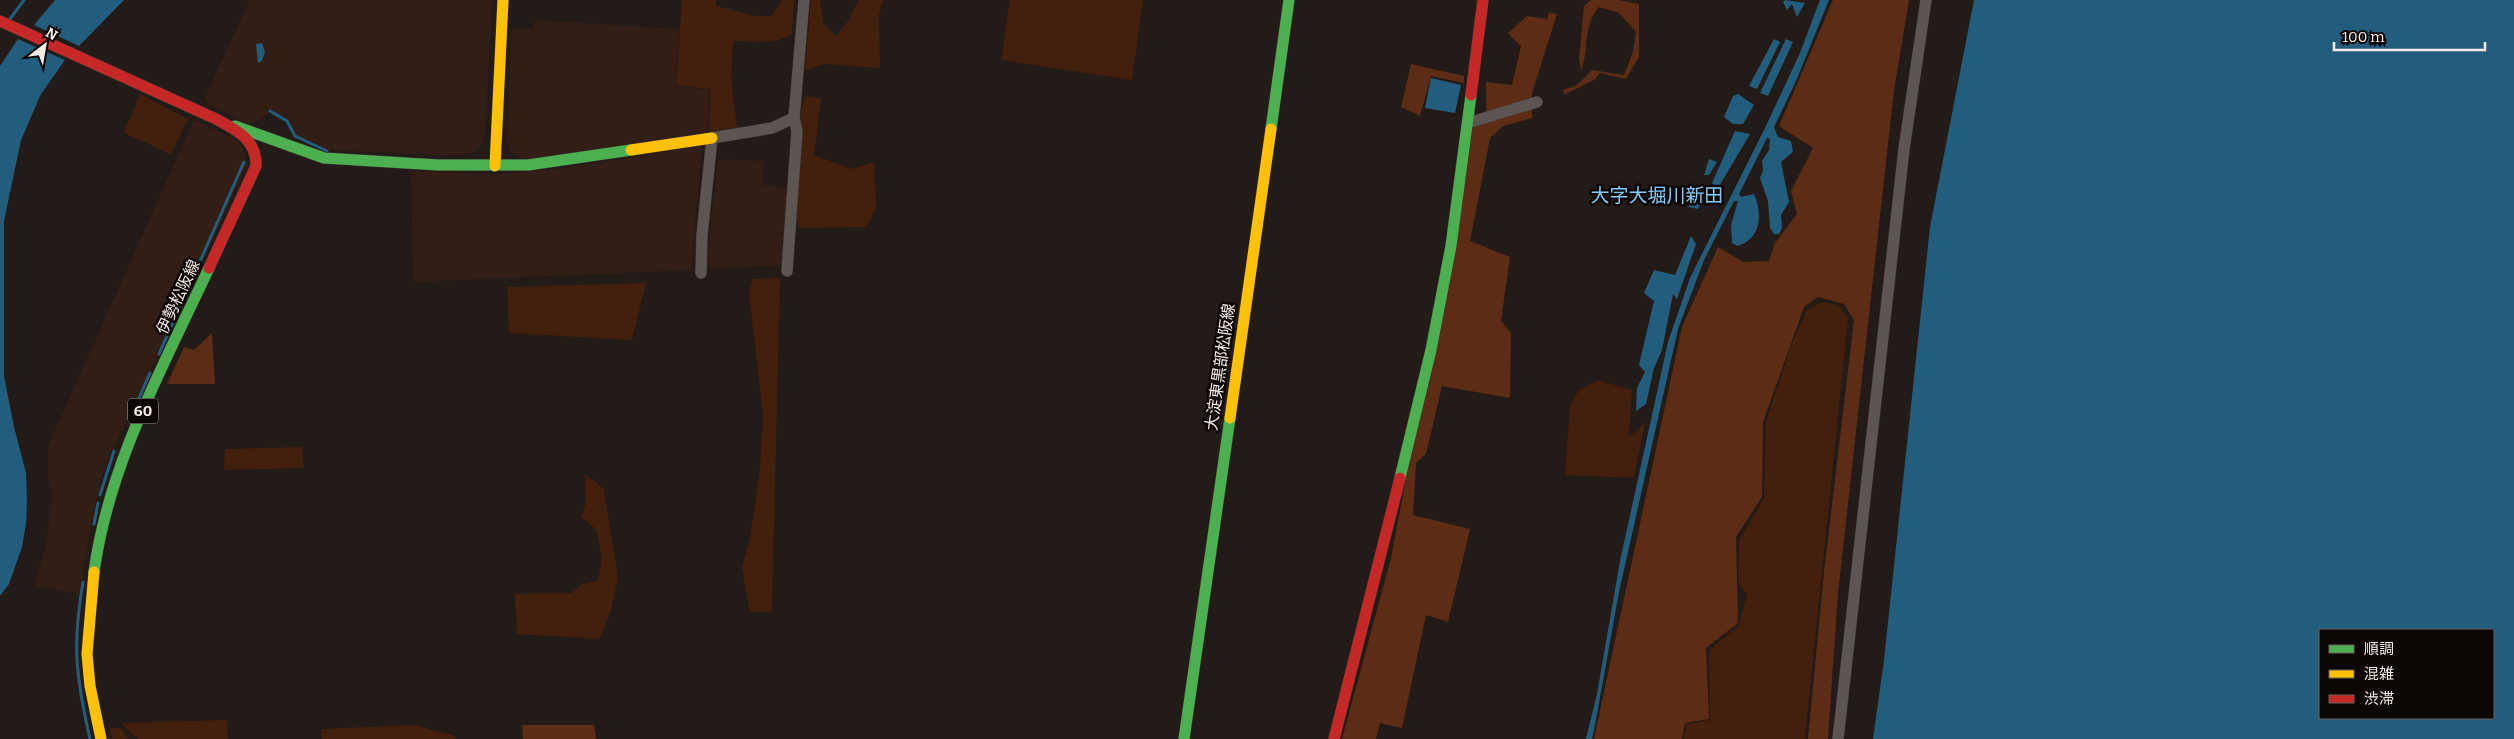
<svg xmlns="http://www.w3.org/2000/svg" width="2514" height="739" viewBox="0 0 2514 739" font-family="Bitter,'Noto Sans JP',serif">
	<style>
		.built { fill: #321e14 }
		.green { fill: #431f0e }
		.forest { fill: #5d2c14 }
		.water { fill: #235d7e; fill-rule: evenodd }
		.lines { fill: none; stroke-linecap: round; stroke-linejoin: round }
		.stream { stroke: #235d7e; stroke-width: 3 }
		.street-casing { stroke: #3e3735; stroke-width: 12 }
		.fast-casing { stroke: #3e3735; stroke-width: 12 }
		.slow-casing { stroke: #3e3735; stroke-width: 12 }
		.jam-casing { stroke: #3e3735; stroke-width: 12 }
		.street { stroke: #5c5552; stroke-width: 11 }
		.fast { stroke: #4caf50; stroke-width: 11 }
		.slow { stroke: #ffc107; stroke-width: 11 }
		.jam { stroke: #c62828; stroke-width: 11 }
		.labels { text-anchor: middle; dominant-baseline: central; stroke-width: 5; stroke-linejoin: round; paint-order: stroke }
		.shield { fill: #0c0604; stroke: #b0a6a2; stroke-width: 1 }
		.shield-label { font-size: 15px; font-weight: bold; fill: #f7ebe6 }
		.street-label { font-size: 16px; fill: #f7ebe6; stroke: #0c0604 }
		.quarter-label { font-size: 19px; fill: #82cbfb; stroke: #0c0604 }
	</style>
	<rect width="100%" height="100%" fill="#231b17"/>
	<g class="built">
		<polygon points="250,0 492,0 485,133 482,144 476,151 460,156 328,150 296,135 288,119 271,110 267,115 249,124 208,104 205,97"/>
		<polygon points="535,20 679,29 675,86 710,90 707,133 527,159 519,157 511,152 507,143 511,29 533,29"/>
		<polygon points="194,120 239,141 248,163 103,471 89,535 80,594 34,586 46,546 52,495 48,476 48,446"/>
		<polygon points="702,146 691,270 413,282 411,171 494,174 557,169"/>
		<polygon points="718,159 764,161 763,185 788,188 783,265 712,269 707,262"/>
	</g>
	<g class="green">
		<path d="M682,0H716V6L756,16H771L782,0H794L792,34C776,45 752,41 733,41L731,78L737,127L709,132L711,89L676,85Z"/>
		<polygon points="811,0 820,0 824,24 836,36 848,21 859,0 883,0 879,15 880,68 824,64 805,71"/>
		<polygon points="1010,0 1143,0 1132,80 1001,60"/>
		<polygon points="140,94 188,119 171,154 124,133"/>
		<path d="M806,96L821,98L814,155L852,169L874,162L876,209L866,227L800,228L795,217C796,192 796,114 806,96Z"/>
		<polygon points="780,278 772,612 750,612 742,568 751,533 760,468 763,414 749,294 753,279"/>
		<polygon points="646,283 632,340 509,333 507,287"/>
		<polygon points="1822,302 1839,305 1848,319 1805,739 1683,739 1687,724 1710,720 1709,650 1738,626 1747,595 1738,582 1739,540 1764,498 1766,422 1792,343 1807,310"/>
		<polygon points="1598,380 1632,390 1629,437 1645,423 1634,478 1565,475 1570,405 1579,390"/>
		<polygon points="302,447 304,468 224,470 225,449"/>
		<polygon points="585,474 604,489 618,578 611,610 600,639 517,634 515,594 572,593 582,584 598,581 602,557 596,529 581,517 586,502"/>
		<polygon points="227,720 228,739 138,739 121,723"/>
		<polygon points="415,725 455,736 456,739 322,739 321,729"/>
		<polygon points="110,728 121,728 128,739 112,739"/>
	</g>
	<g class="forest">
		<path d="M1591,0H1618L1639,4V57L1626,79L1600,73L1594,80L1564,95L1563,90L1577,85L1592,70L1624,75L1633,52L1636,32L1619,13L1599,7C1581,29 1590,50 1581,71L1579,59L1584,6Z"/>
		<polygon points="1833,0 1909,0 1894,90 1838,593 1828,739 1808,739 1824,572 1854,320 1844,304 1818,297 1804,307 1763,422 1762,497 1736,537 1738,623 1706,648 1709,719 1685,723 1682,739 1594,739 1682,327 1718,247 1743,262 1769,261 1775,243 1797,214 1791,191 1813,148 1779,126"/>
		<polygon points="1549,13 1557,14 1532,93 1532,118 1503,126 1490,138 1470,241 1510,257 1501,321 1511,333 1510,398 1442,386 1426,454 1416,463 1413,515 1470,529 1448,622 1426,615 1402,728 1380,723 1376,739 1342,739 1391,558 1472,127 1486,121 1486,82 1512,85 1521,46 1508,33 1527,16 1547,19"/>
		<polygon points="1411,64 1464,76 1464,83 1431,76 1420,116 1401,107"/>
		<polygon points="212,333 215,384 167,384 184,347 194,350"/>
		<polygon points="594,725 596,739 523,739 522,725"/>
	</g>
	<g class="water">
		<polygon points="55,0 124,0 79,46 34,25"/>
		<polygon points="1785,0 1805,3 1797,17 1792,4 1787,10 1783,2"/>
		<path d="M1820,0H1829L1796,81L1774,127L1778,137L1791,141L1793,152L1781,162L1789,202L1781,215L1782,228L1779,234H1774L1770,228L1768,201L1760,178L1763,171L1762,161L1769,150L1770,139L1767,138L1739,194L1741,197L1754,194C1763,215 1761,238 1738,246L1732,243L1731,225L1738,201H1734L1704,260L1678,329L1619,592L1595,725L1592,739H1586L1597,694L1620,561L1668,342L1690,278L1765,128L1800,53Z"/>
		<path d="M1974,0H2514V739H1873L1884,660L1930,227ZM2320,630H2493V718H2320Z"/>
		<polygon points="18,39 65,60 41,94 21,140 4,221 4,376 14,427 26,473 27,501 26,524 22,547 9,584 0,596 0,66"/>
		<polygon points="1774,39 1780,42 1757,89 1749,86"/>
		<polygon points="1786,39 1793,42 1768,96 1760,93"/>
		<polygon points="262,43 265,52 262,61 258,63 256,44"/>
		<polygon points="1431,78 1461,85 1455,113 1425,108"/>
		<polygon points="1738,94 1754,105 1743,124 1733,124 1724,117 1733,96"/>
		<polygon points="1735,131 1750,134 1718,188 1712,183"/>
		<polygon points="1709,159 1717,162 1709,175 1704,175"/>
		<polygon points="1699,191 1704,198 1698,209 1688,207"/>
		<polygon points="1691,236 1696,244 1677,299 1673,294 1662,350 1654,368 1646,404 1636,411 1637,388 1645,372 1639,365 1654,301 1644,293 1654,270 1675,275"/>
	</g>
	<g class="lines">
		<g class="stream">
			<polyline points="10,19 24,0"/>
			<polyline points="270,111 287,121 295,136 327,151"/>
			<polyline points="159,354 244,162"/>
			<polyline points="134,409 150,373"/>
			<polyline points="100,495 114,451"/>
			<polyline points="94,524 98,503"/>
			<path d="M83,582C72,645 76,677 90,739"/>
		</g>
		<g class="street-casing">
			<g id="street">
				<polyline points="1468,123 1537,102"/>
				<polyline points="787,271 797,131 794,118 804,0"/>
				<polyline points="701,273 702,235 712,138 772,128 794,118"/>
				<polyline points="1838,739 1904,149 1926,0"/>
			</g>
		</g>
		<g class="fast-casing">
			<g id="fast">
				<polyline points="235,126 324,158 438,165 528,165 631,150"/>
				<polyline points="1271,129 1289,0"/>
				<polyline points="1400,478 1431,350 1451,246 1471,95"/>
				<path d="M94,572C109,463 163,367 209,268"/>
				<polyline points="1184,739 1230,418"/>
			</g>
		</g>
		<g class="slow-casing">
			<g id="slow">
				<polyline points="631,150 712,138"/>
				<polyline points="495,166 503,0"/>
				<polyline points="1230,418 1271,129"/>
				<polyline points="94,572 87,654 90,686 101,739"/>
			</g>
		</g>
		<g class="jam-casing">
			<g id="jam">
				<path d="M0,21L216,119C237,130 257,140 256,166L209,268"/>
				<polyline points="1471,95 1483,0"/>
				<polyline points="1334,739 1400,478"/>
			</g>
		</g>
		<use href="#street" class="street"/>
		<use href="#fast" class="fast"/>
		<use href="#slow" class="slow"/>
		<use href="#jam" class="jam"/>
	</g>
	<g class="labels">
		<rect class="shield" x="128" y="398.5" width="30" height="25" rx="4"/>
		<g class="shield-label">
			<text x="143" y="411">60</text>
		</g>
		<g class="street-label">
			<text transform="translate(178 297) rotate(-65)">伊勢松阪線</text>
			<text transform="translate(1220 367) rotate(-82)">大淀東黒部松阪線</text>
		</g>
		<g class="quarter-label">
			<text x="1657" y="195">大字大堀川新田</text>
		</g>
	</g>
	<rect x="2319" y="629" width="175" height="90" fill="#0c0604" stroke="#6a625e"/>
	<rect x="2329" y="645" width="25" height="8" fill="#4caf50" stroke="#6a625e"/>
	<text x="2364" y="654" font-size="15" fill="#f7ebe6">順調</text>
	<rect x="2329" y="670" width="25" height="8" fill="#ffc107" stroke="#6a625e"/>
	<text x="2364" y="679" font-size="15" fill="#f7ebe6">混雑</text>
	<rect x="2329" y="695" width="25" height="8" fill="#c62828" stroke="#6a625e"/>
	<text x="2364" y="704" font-size="15" fill="#f7ebe6">渋滞</text>
	<g transform="translate(45 45) rotate(31)" stroke="#0c0604" stroke-width="4" paint-order="stroke">
	<path d="M0-4L9 19L0 12L-9 19Z" fill="#f7ebe6"/>
	<text y="-8" font-size="14" font-weight="bold" text-anchor="middle" fill="#f7ebe6">N</text>
	</g>
	<path d="M2334 42v8h151v-8" fill="none" stroke="#f7ebe6" stroke-width="2.5"/>
	<text x="2342" y="42" font-size="15" fill="#f7ebe6" stroke="#0c0604" stroke-width="4" paint-order="stroke">100 m</text>
</svg>
